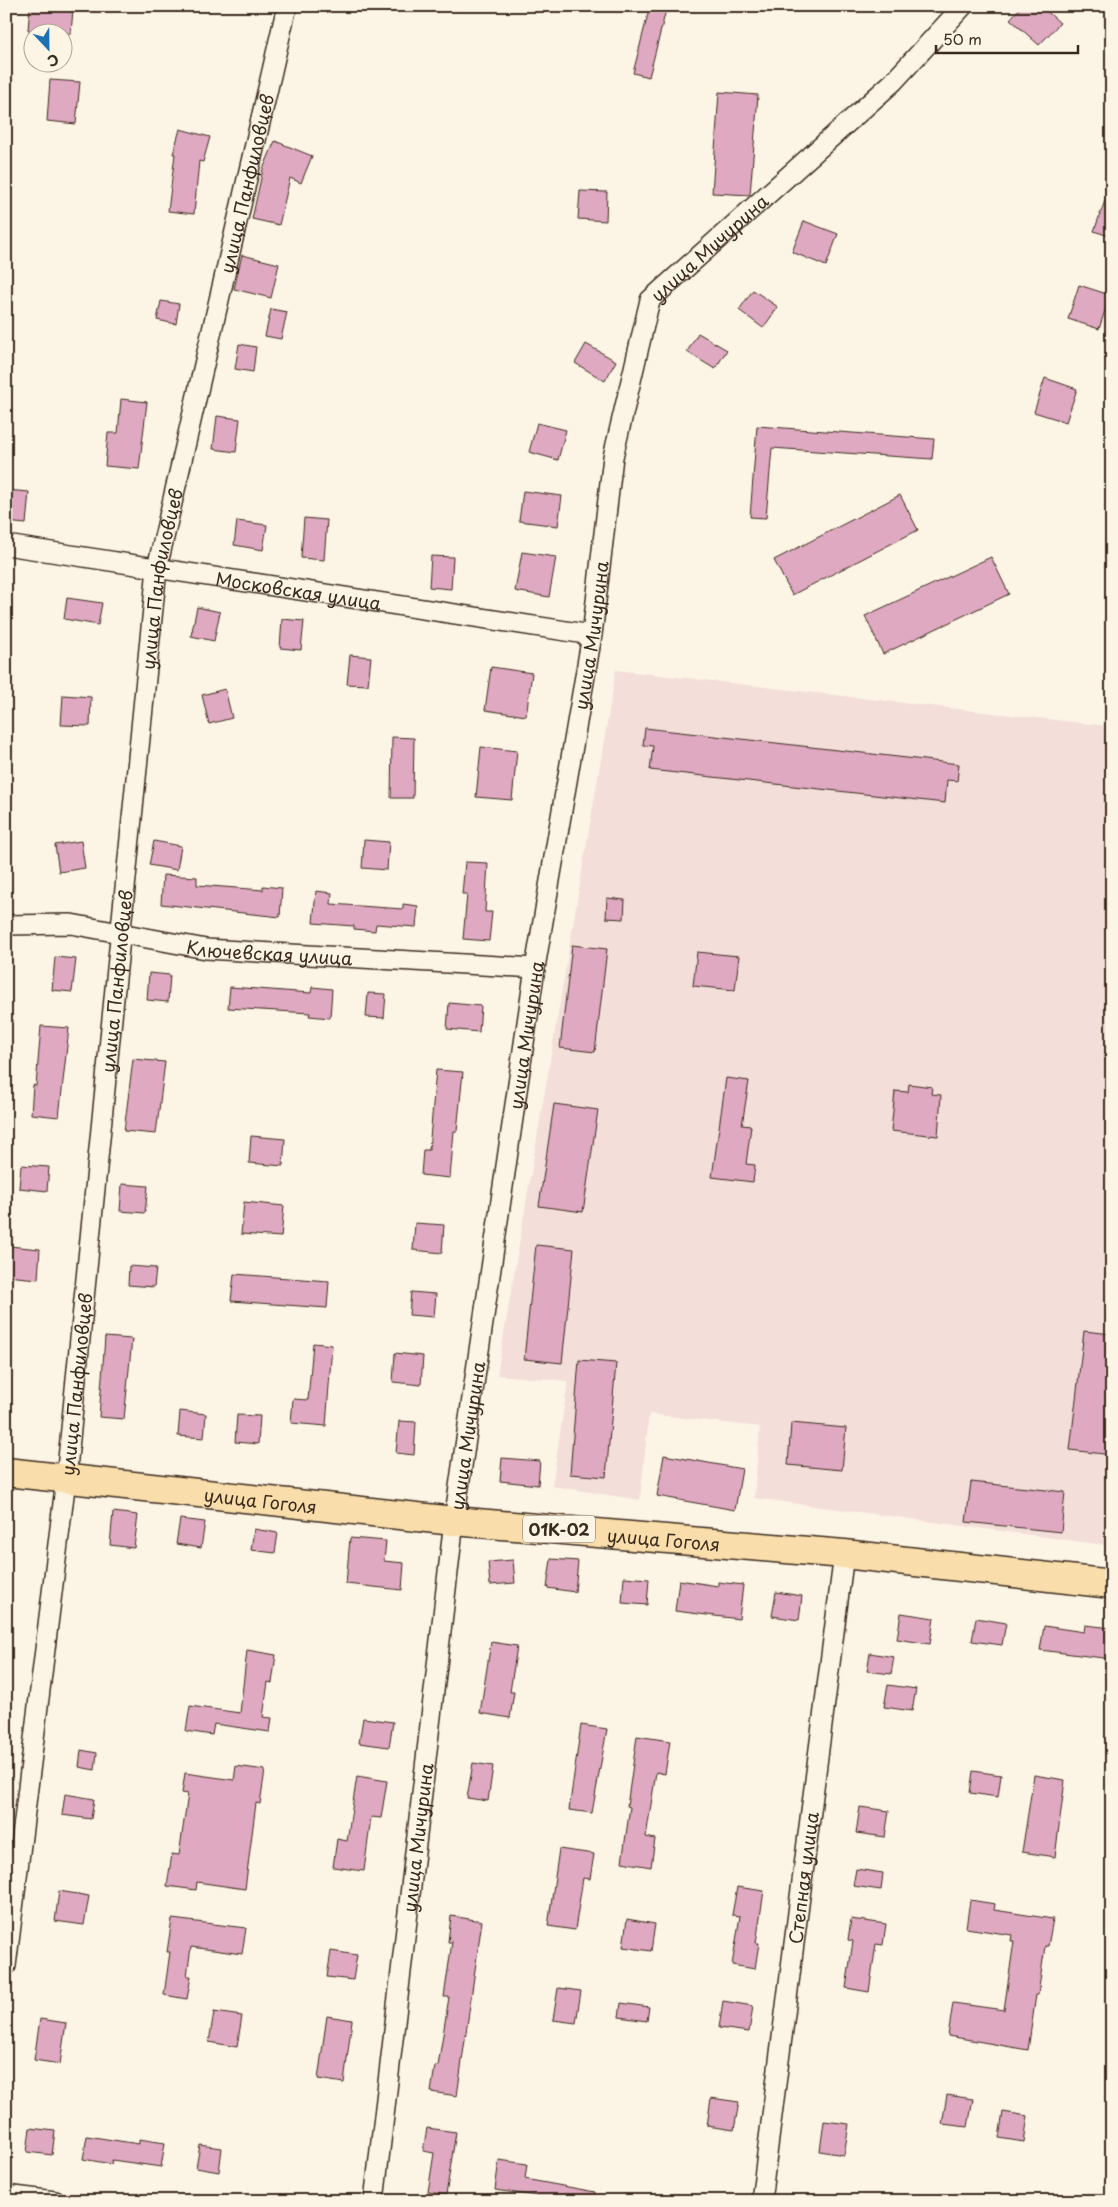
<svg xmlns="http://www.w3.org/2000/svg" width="1118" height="2207" viewBox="0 0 1118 2207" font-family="'Playpen Sans',sans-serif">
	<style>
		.built { fill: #f3deda }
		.building { fill: #dfa9c1; stroke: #3b2a1e }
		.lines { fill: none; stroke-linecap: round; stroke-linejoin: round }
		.street-casing { stroke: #3b2a1e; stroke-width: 22 }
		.primary-casing { stroke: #3b2a1e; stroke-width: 31 }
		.street { stroke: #fcf5e5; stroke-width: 19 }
		.primary { stroke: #f9deab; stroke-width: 28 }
		.labels { text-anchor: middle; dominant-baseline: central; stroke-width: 5; stroke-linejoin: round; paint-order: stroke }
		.shield { fill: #fcf5e5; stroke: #75675a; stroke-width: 1 }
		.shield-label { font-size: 16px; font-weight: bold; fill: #3b2a1e }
		.street-label { font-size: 18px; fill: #3b2a1e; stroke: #fcf5e5 }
	</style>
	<rect width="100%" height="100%" fill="#fcf5e5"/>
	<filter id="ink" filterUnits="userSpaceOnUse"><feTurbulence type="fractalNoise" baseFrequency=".02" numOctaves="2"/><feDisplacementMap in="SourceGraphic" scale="10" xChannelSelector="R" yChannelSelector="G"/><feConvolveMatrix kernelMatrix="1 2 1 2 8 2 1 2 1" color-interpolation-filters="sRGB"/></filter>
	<g filter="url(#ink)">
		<polygon class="built" points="616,670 1108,726 1112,721 1112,1546 754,1498 760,1427 649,1414 640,1500 552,1486 568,1381 497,1375"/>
		<g class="building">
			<polygon points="30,6 73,9 71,34 28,30"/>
			<polygon points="650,6 667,6 649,77 633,73"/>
			<polygon points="1022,6 1041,6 1060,23 1039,45 1010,19"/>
			<polygon points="50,80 80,82 76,124 47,121"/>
			<polygon points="719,92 758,95 750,195 712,193"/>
			<polygon points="180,129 210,137 203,162 199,161 194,214 168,211 175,154 173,154"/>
			<polygon points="275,141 312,156 301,183 290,178 279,225 252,219 263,169"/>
			<polygon points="1110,187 1112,187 1112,237 1094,231"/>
			<polygon points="580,191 607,192 606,221 578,219"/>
			<polygon points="804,221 838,234 826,266 792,252"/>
			<polygon points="242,255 279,264 271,298 234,289"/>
			<polygon points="1079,285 1110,295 1099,329 1068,319"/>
			<polygon points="753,290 778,307 763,328 739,310"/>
			<polygon points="161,301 179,304 176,324 157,320"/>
			<polygon points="271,309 287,312 281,339 265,336"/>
			<polygon points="698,333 727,350 715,369 687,352"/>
			<polygon points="239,344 256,347 253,372 235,369"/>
			<polygon points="586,344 616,361 605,381 575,363"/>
			<polygon points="1045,378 1077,389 1066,422 1034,412"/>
			<polygon points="121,399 147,402 139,469 105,466 108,433 118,433"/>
			<polygon points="217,416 240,419 236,452 213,449"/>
			<polygon points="537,423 566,430 558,460 529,452"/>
			<polygon points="757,426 934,439 932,459 772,448 766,518 750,517"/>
			<polygon points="6,490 29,492 26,524 6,522"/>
			<polygon points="523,491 562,496 558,526 519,521"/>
			<polygon points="900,495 918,530 792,595 774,560"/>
			<polygon points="304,518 327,520 324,560 301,558"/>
			<polygon points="237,521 267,525 263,550 234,545"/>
			<polygon points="522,552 556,557 549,597 515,591"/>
			<polygon points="431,556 453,557 451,589 429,587"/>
			<polygon points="991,557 1009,594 883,654 865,616"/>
			<polygon points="67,598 102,603 98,625 64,619"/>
			<polygon points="197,607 220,612 214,641 191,636"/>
			<polygon points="282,619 304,621 301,650 280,648"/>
			<polygon points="350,655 371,657 368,685 347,684"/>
			<polygon points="491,667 532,673 526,716 485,710"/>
			<polygon points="225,689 232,718 209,724 202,695"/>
			<polygon points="63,695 91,697 90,726 61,725"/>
			<polygon points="645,728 959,764 957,781 947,780 945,803 650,770 653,746 643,745"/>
			<polygon points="392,737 414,738 413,798 391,798"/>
			<polygon points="481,747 517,751 512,800 476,797"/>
			<polygon points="364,840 389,842 387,870 362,868"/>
			<polygon points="81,841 85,868 59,872 55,845"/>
			<polygon points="154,841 181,846 177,870 149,865"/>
			<polygon points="465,862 488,863 485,912 492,912 489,941 463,939 467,894 462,894"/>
			<polygon points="163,875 197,877 197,885 263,890 263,886 282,888 280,917 161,904"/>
			<polygon points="316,891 332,893 331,904 403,909 403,904 418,906 416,927 376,924 375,931 354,929 354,926 313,923"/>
			<polygon points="607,898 625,900 624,919 606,918"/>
			<polygon points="572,945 607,949 595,1052 560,1048"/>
			<polygon points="697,952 739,956 735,990 693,986"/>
			<polygon points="55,957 76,959 72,992 52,990"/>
			<polygon points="149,973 170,975 168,1002 147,1000"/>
			<polygon points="230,987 311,993 312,987 332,989 330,1018 309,1016 310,1013 228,1008"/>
			<polygon points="368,993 386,994 384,1018 366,1017"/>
			<polygon points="449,1003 481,1006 479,1032 447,1029"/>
			<polygon points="41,1026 69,1028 59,1117 31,1114 33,1085 36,1086"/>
			<polygon points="133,1059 165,1062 156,1134 124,1131"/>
			<polygon points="436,1070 463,1072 457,1131 454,1131 450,1178 421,1175 423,1150 429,1150"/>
			<polygon points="726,1078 749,1081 742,1125 751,1126 746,1164 755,1165 753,1182 712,1177"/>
			<polygon points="909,1084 932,1087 931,1094 941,1095 938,1136 891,1131 895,1091 908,1092"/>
			<polygon points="554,1104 598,1110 583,1212 539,1206"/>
			<polygon points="251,1136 285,1139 283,1166 249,1163"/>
			<polygon points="21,1165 49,1167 47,1191 19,1188"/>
			<polygon points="122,1184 148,1186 145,1213 120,1211"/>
			<polygon points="244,1202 284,1206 281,1237 241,1234"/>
			<polygon points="415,1223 444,1225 442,1253 413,1250"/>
			<polygon points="536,1245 574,1249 562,1363 524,1359"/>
			<polygon points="9,1246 40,1249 38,1279 6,1276"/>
			<polygon points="129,1266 156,1268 154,1287 128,1285"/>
			<polygon points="234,1274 329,1281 327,1308 231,1301"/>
			<polygon points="411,1292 436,1294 434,1317 409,1315"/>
			<polygon points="1084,1331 1112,1334 1112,1400 1109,1422 1112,1423 1112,1455 1070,1450"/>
			<polygon points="105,1337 132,1339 124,1419 99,1417"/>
			<polygon points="313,1343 332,1345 326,1426 291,1423 293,1399 308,1400"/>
			<polygon points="395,1353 423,1356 421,1385 393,1382"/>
			<polygon points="579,1360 616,1363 606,1477 570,1474"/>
			<polygon points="180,1411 206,1414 204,1438 178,1436"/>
			<polygon points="237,1415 260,1416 258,1444 235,1442"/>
			<polygon points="399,1421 416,1422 414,1455 396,1453"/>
			<polygon points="791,1423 846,1428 842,1470 788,1465"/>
			<polygon points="664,1455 742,1469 735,1510 657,1496"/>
			<polygon points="502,1458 540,1461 538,1485 500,1481"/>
			<polygon points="971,1482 1065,1492 1061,1532 966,1522"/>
			<polygon points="113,1512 138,1515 134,1548 110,1545"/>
			<polygon points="180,1519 205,1522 201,1548 176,1544"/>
			<polygon points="254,1529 278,1533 275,1553 251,1550"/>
			<polygon points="350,1538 386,1541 384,1561 404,1563 402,1590 346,1584"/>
			<polygon points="551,1559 578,1561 575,1592 547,1588"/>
			<polygon points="513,1560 515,1583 490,1585 488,1562"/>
			<polygon points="624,1577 649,1579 647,1605 622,1603"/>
			<polygon points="679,1580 718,1586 718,1582 743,1585 739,1619 675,1611"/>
			<polygon points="776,1592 802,1596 799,1620 772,1616"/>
			<polygon points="901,1613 934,1618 930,1644 897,1639"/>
			<polygon points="976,1618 1006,1623 1002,1645 972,1641"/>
			<polygon points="1085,1625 1112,1628 1111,1659 1040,1650 1044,1626 1084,1632"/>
			<polygon points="491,1642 517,1646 510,1692 514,1692 510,1718 480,1713"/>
			<polygon points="247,1650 276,1655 272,1683 268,1682 263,1717 272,1718 270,1732 214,1724 212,1735 186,1731 190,1706 240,1713"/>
			<polygon points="870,1653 894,1657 891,1674 867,1671"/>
			<polygon points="888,1685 916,1689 912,1711 884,1707"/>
			<polygon points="363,1718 393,1722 389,1747 359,1743"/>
			<polygon points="581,1725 607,1729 592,1813 569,1810"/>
			<polygon points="637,1736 670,1741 665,1774 656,1772 646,1837 655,1839 651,1867 622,1862 630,1807 627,1806"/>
			<polygon points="81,1750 97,1753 95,1770 79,1767"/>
			<polygon points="473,1763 493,1766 488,1801 467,1798"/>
			<polygon points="236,1766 265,1770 260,1804 256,1803 245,1889 197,1882 196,1890 167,1886 172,1854 179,1855 188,1794 182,1793 185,1773 234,1780"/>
			<polygon points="973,1771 1001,1775 998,1797 970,1793"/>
			<polygon points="1034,1775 1065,1780 1055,1857 1022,1852"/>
			<polygon points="357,1776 387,1781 381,1818 371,1817 364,1871 333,1867 337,1839 347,1841"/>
			<polygon points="65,1794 94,1799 91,1819 62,1815"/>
			<polygon points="860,1807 889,1811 885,1837 856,1833"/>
			<polygon points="559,1849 594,1854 590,1879 583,1878 575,1930 548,1926"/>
			<polygon points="856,1869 883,1873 881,1890 853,1886"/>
			<polygon points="737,1887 764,1891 756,1943 759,1943 755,1969 732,1965 740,1916 732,1915"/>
			<polygon points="59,1891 89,1896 84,1925 55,1921"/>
			<polygon points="970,1900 995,1904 994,1910 1053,1919 1048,1946 1045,1946 1038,1995 1036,1995 1028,2050 948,2036 953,2003 1004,2010 1014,1941 1011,1941 1012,1935 966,1928"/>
			<polygon points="451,1916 482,1921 457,2096 431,2092 435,2066 438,2066 449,1997 444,1997 452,1942 448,1942"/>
			<polygon points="172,1919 246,1928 242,1954 191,1947 187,1976 191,1976 187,1999 164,1995 170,1952 167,1952"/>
			<polygon points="627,1919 655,1924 651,1951 623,1947"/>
			<polygon points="851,1919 886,1924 883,1945 876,1944 869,1992 846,1988 853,1941 848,1940"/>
			<polygon points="331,1951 357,1955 353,1980 327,1977"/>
			<polygon points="558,1988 581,1991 576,2023 553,2020"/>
			<polygon points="723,2001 753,2006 749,2032 719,2028"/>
			<polygon points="621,2003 649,2007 647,2021 619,2017"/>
			<polygon points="214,2012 242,2016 237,2047 209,2042"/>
			<polygon points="327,2016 352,2020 344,2083 318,2079"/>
			<polygon points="40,2019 66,2023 60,2064 34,2060"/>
			<polygon points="947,2095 973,2099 968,2127 942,2124"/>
			<polygon points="711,2098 739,2102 734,2130 707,2126"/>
			<polygon points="1003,2112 1028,2116 1024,2142 999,2138"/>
			<polygon points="824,2121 849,2124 844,2155 820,2151"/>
			<polygon points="30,2128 55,2131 52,2155 27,2152"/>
			<polygon points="427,2128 456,2132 446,2195 428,2192 434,2153 423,2151"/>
			<polygon points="87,2136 139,2144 139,2139 165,2143 161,2167 112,2160 111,2164 83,2159"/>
			<polygon points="200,2145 222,2148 219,2172 196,2168"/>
			<polygon points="499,2160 527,2164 525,2179 595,2192 595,2201 535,2201 536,2196 495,2190"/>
		</g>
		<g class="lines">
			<g class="street-casing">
				<g id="street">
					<path id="s1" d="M6,545L592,635"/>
					<path id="s2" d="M6,925L71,924L206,949L535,968"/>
					<path id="s3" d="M6,1966L66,1479L157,568L287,6"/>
					<polyline points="6,2195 55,2201"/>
					<path id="s4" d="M374,2201L454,1521L535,968L592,635L613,457L650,300L893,82L963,6"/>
					<path id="s5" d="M761,2201L844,1554"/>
				</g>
			</g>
			<g class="primary-casing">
				<g id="primary">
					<path id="s6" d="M6,1472L454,1521L844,1554L1112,1584"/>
				</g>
			</g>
			<use href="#street" class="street"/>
			<use href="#primary" class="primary"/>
		</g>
	</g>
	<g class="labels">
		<rect class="shield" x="523" y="1515.5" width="72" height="27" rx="4"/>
		<g class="shield-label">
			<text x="559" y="1529">01К-02</text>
		</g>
		<g class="street-label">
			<text stroke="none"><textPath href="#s3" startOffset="1801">улица Панфиловцев</textPath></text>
			<text stroke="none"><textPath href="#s4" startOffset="2001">улица Мичурина</textPath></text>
			<text stroke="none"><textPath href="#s3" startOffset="1396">улица Панфиловцев</textPath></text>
			<text stroke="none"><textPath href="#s1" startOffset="296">Московская улица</textPath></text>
			<text stroke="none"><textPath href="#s4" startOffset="1581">улица Мичурина</textPath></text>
			<text stroke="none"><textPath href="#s2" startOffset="266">Ключевская улица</textPath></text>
			<text stroke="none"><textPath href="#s3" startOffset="991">улица Панфиловцев</textPath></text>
			<text stroke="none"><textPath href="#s4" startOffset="1176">улица Мичурина</textPath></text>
			<text stroke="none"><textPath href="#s3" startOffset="586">улица Панфиловцев</textPath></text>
			<text stroke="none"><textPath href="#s4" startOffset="771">улица Мичурина</textPath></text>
			<text stroke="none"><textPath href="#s6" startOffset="256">улица Гоголя</textPath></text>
			<text stroke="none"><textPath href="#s6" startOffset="661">улица Гоголя</textPath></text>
			<text stroke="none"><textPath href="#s4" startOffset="366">улица Мичурина</textPath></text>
			<text stroke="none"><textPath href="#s5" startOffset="326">Степная улица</textPath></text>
		</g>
	</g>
	<rect width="1118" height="2207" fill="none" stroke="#fcf5e5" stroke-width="25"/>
	<rect x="12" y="12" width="1093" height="2182" fill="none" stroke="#3b2a1e" stroke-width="2" filter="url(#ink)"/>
	<g transform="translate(48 48) rotate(158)"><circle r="24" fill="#fcf5e5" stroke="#afa495"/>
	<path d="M0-4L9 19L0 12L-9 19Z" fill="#1f6fb2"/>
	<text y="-8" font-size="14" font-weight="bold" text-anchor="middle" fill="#3b2a1e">С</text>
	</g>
	<path d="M936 45v8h142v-8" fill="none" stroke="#3b2a1e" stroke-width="2.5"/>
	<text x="943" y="45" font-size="15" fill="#3b2a1e" stroke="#fcf5e5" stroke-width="4" paint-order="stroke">50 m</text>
</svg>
